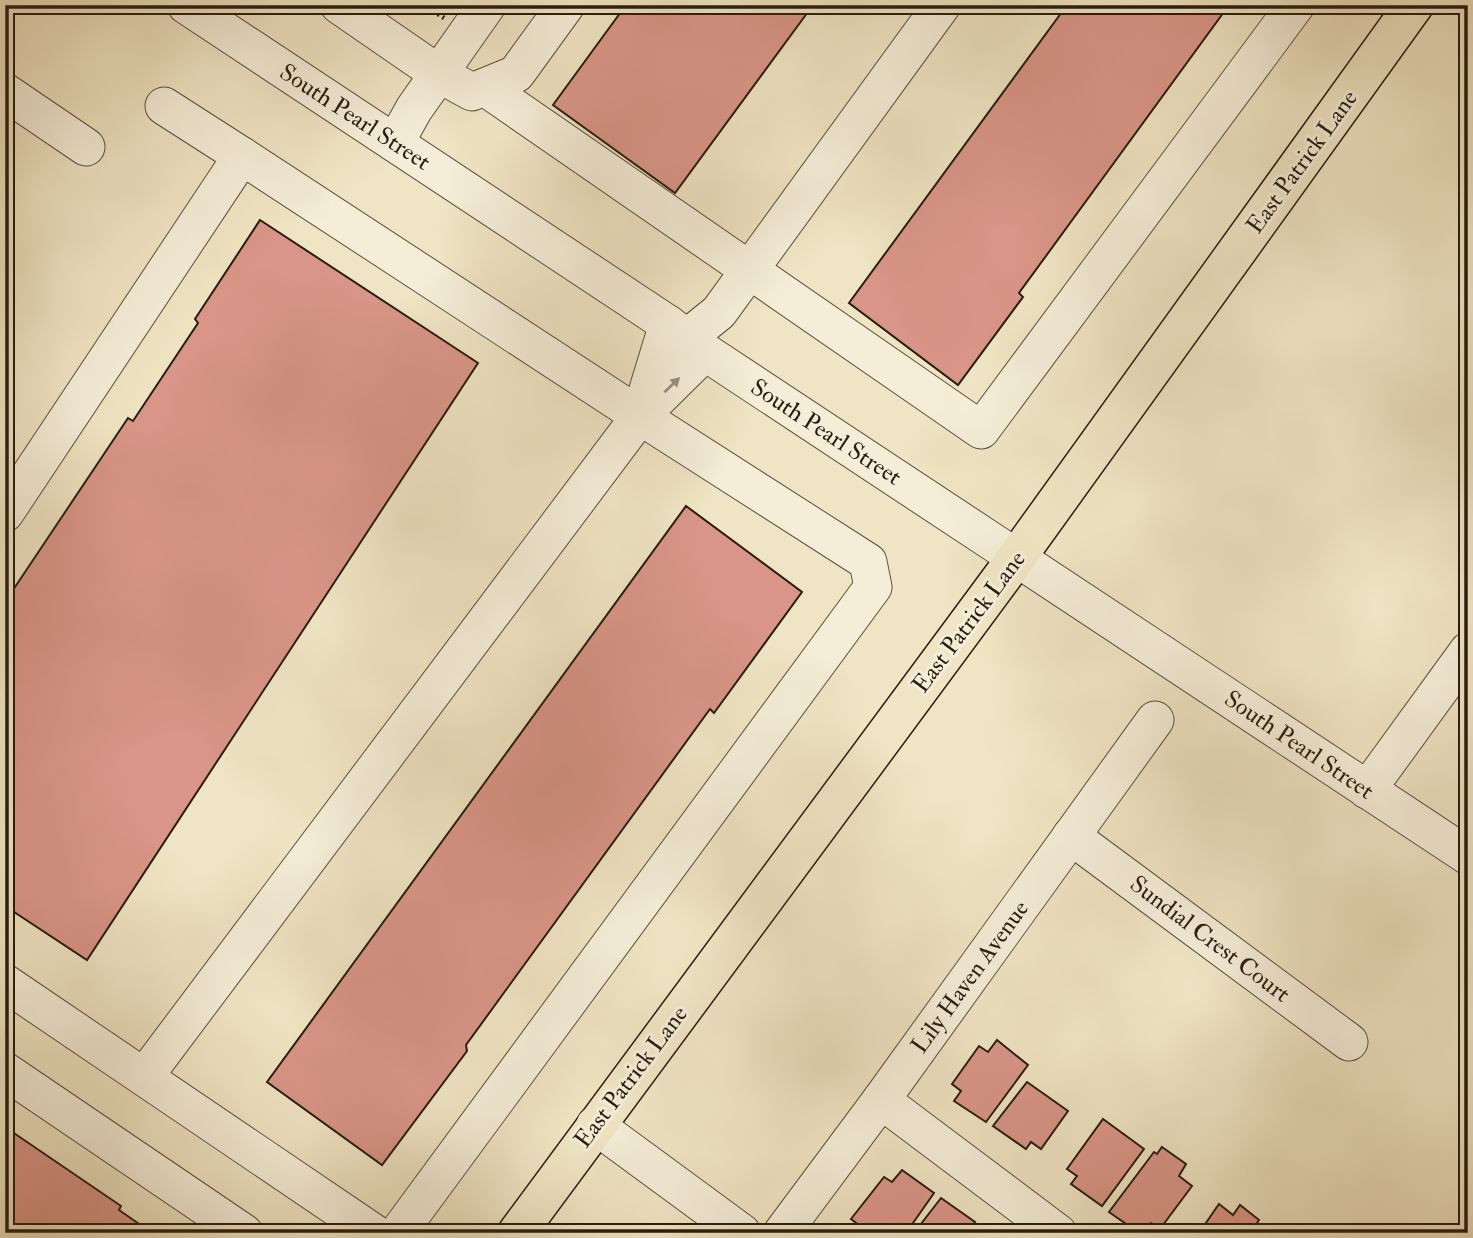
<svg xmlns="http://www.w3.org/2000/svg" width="1473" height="1238" viewBox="0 0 1473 1238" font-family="'IM FELL Double Pica',serif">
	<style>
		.building { fill: #d99587; stroke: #281d10; stroke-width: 2 }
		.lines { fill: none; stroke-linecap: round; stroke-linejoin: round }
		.minor-casing { stroke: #5a4f3d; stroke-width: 39 }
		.major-casing { stroke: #281d10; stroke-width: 41 }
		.path { stroke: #281d10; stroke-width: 4.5; stroke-dasharray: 2 3.5; stroke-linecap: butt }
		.minor { stroke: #f5edd8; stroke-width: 37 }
		.major { stroke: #efe4c3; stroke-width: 38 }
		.oneway { fill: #998f7e }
		.labels { text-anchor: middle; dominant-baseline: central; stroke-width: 6; stroke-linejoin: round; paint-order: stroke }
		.street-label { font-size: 24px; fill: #281d10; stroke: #f5edd8 }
	</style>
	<rect width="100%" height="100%" fill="#efe4c3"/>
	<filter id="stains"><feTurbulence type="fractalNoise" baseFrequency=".00286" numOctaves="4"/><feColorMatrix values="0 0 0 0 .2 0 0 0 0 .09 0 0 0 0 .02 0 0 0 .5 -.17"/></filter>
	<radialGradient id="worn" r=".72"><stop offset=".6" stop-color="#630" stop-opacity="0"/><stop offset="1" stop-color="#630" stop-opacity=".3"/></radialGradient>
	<g class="building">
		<polygon points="626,5 813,5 675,193 553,105"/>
		<polygon points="1067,5 1229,5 1019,293 1023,297 958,385 849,303"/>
		<polygon points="260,220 478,363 87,960 5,906 5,602 128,418 133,421 198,323 195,319"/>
		<polygon points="686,506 802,592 714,713 710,709 466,1045 467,1051 382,1165 267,1082"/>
		<polygon points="997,1040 1028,1065 986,1122 954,1101 961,1091 952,1084 979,1046 988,1052"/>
		<polygon points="1027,1082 1068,1111 1041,1149 1031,1142 1026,1149 993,1126"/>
		<polygon points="1103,1119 1144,1149 1102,1206 1071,1184 1077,1176 1067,1169"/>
		<polygon points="5,1127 121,1206 119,1210 152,1233 5,1233"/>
		<polygon points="1162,1147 1186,1164 1179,1176 1192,1186 1160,1229 1151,1223 1144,1233 1139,1233 1109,1212 1154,1152 1157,1154"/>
		<polygon points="902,1170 934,1193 906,1233 861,1233 864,1229 851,1219 884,1177 892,1182"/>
		<polygon points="941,1198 975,1222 967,1233 914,1233"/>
		<polygon points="1219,1204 1233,1215 1240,1205 1259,1220 1253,1229 1258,1233 1199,1233"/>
	</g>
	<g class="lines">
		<g class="minor-casing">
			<g id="minor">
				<polyline points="186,5 668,324 705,352 1468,856"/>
				<polyline points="339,5 439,74 472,92 516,74 566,5"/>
				<polyline points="486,88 981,430 1296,5"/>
				<polyline points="5,92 86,147"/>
				<polyline points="395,143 414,109 487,5"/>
				<polyline points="242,156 640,416 868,562 873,587 398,1233"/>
				<polyline points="668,324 640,416 705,352"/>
				<polyline points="687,338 719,312 942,5"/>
				<polyline points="5,513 242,156 164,106"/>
				<polyline points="1367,790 1468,651"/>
				<polyline points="1071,836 1349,1042"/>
				<polyline points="5,983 374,1233"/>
				<polyline points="5,1071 244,1233"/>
				<polyline points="144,1077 640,416"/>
				<polyline points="881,1100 1058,1233"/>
				<polyline points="595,1125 742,1233"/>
				<polyline points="782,1233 881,1100 1155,720"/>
			</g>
		</g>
		<g class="major-casing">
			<polyline id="major" points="517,1233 1017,557 1414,5"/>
		</g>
		<polyline class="path" points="424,5 444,18"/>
		<use href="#minor" class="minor"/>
		<use href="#major" class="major"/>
	</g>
	<defs><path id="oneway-solid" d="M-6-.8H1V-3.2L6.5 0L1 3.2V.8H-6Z" transform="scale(1.75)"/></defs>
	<use class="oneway" href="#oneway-solid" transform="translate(672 385) rotate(-44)"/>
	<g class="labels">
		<g class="street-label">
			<text transform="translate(355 117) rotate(33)">South Pearl Street</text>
			<text transform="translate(1302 162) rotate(-54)">East Patrick Lane</text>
			<text transform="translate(826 432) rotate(33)">South Pearl Street</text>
			<text transform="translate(969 622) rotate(-53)">East Patrick Lane</text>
			<text transform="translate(1299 745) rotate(34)">South Pearl Street</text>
			<text transform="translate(1210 939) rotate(37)">Sundial Crest Court</text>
			<text transform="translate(970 977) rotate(-54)">Lily Haven Avenue</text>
			<text transform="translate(631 1077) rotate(-53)">East Patrick Lane</text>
		</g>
	</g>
	<rect width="1473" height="1238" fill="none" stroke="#efe4c3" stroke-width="28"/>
	<rect x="7" y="7" width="1459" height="1224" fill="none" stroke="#281d10" stroke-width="3.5"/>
	<rect x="14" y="14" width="1445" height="1210" fill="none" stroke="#281d10" stroke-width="2"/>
	<rect width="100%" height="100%" filter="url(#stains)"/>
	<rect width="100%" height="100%" fill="url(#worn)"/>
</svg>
